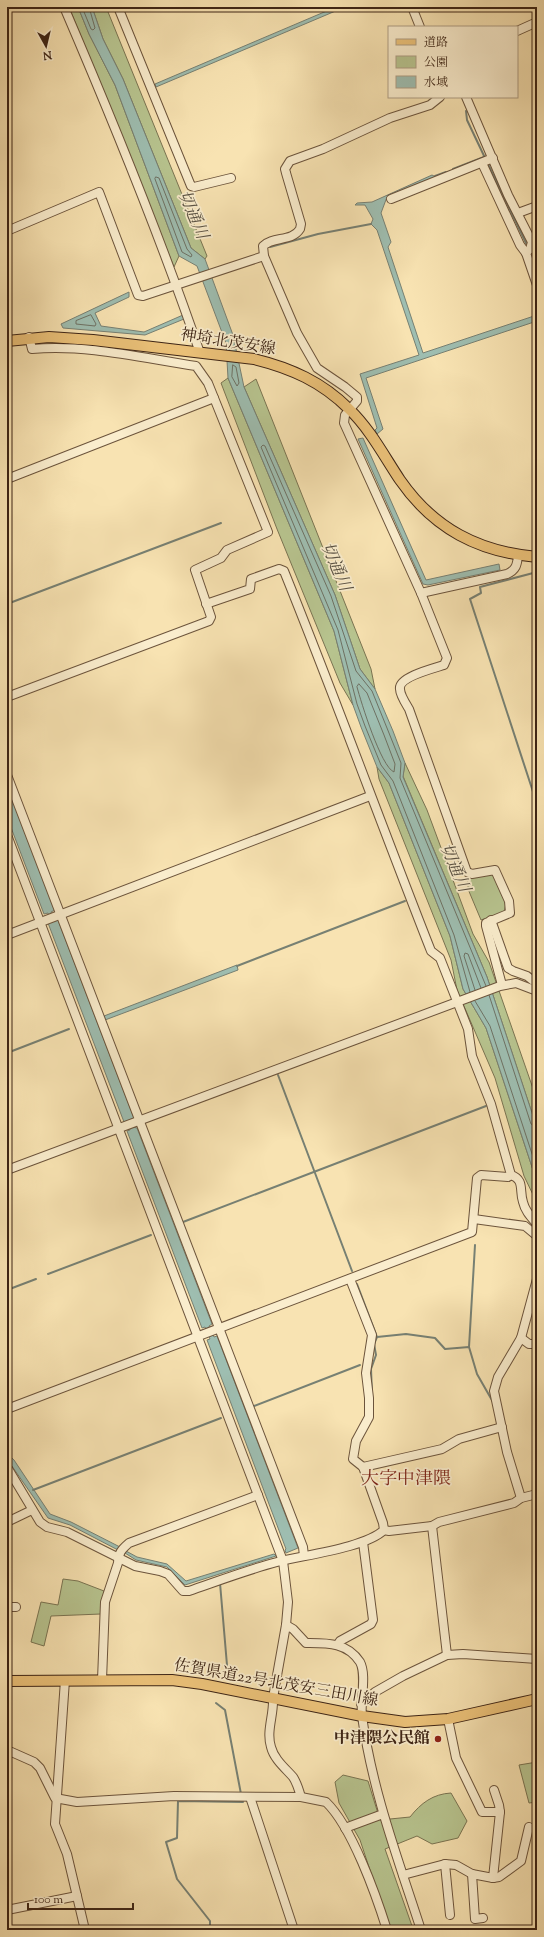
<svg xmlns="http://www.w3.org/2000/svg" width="544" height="1937" viewBox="0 0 544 1937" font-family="'Sorts Mill Goudy','Noto Serif JP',serif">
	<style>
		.green { fill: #b8c590; stroke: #7a7452 }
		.water { fill: #9ebeb1; stroke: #778073 }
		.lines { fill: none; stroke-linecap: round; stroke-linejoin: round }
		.shore { stroke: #6e7163; stroke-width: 1 }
		.stream { stroke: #778073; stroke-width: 2 }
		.minor-casing { stroke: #6c543c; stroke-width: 10 }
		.major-casing { stroke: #3d2415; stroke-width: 12 }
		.minor { stroke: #faedcd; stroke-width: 8 }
		.major { stroke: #ecc279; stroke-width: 10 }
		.poi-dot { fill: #8f2418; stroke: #faedcd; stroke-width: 1.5 }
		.labels { text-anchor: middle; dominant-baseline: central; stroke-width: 3.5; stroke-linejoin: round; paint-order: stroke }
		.street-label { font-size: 16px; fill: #3d2415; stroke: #faedcd }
		.poi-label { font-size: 16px; font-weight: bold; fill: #3d2415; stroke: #faedcd; text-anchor: end }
		.water-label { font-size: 17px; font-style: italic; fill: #5a5244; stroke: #faedcd }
		.quarter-label { font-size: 18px; fill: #7a1f14; stroke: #faedcd }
	</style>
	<rect width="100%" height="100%" fill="#f8e3b2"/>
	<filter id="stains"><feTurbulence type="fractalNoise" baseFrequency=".005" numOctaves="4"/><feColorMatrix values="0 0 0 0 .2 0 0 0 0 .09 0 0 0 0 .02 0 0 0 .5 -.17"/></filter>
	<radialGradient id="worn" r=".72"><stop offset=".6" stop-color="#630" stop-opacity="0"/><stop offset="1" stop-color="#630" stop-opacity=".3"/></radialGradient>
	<g class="green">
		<polygon points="69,7 78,7 89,34 115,85 179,256 174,267"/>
		<polygon points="92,7 106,7 207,256 205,259 191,248 123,79 103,39"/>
		<polygon points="228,378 334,631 353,705 340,683 277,529 221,383"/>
		<polygon points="256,379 371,669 375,689 360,669 335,595 244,387"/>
		<polygon points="405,763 427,810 473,934 489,962 537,1100 537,1128 487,977 403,776"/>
		<polygon points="377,767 389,783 450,936 463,989 486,1028 537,1182 537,1203 524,1176 495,1078 457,990 451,960 379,779"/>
		<polygon points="493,874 506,904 504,912 481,920 468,889 468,878"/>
		<polygon points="63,1579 78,1581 104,1591 101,1614 51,1616 44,1646 31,1642 41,1602 58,1605"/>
		<polygon points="537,1762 537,1802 529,1803 519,1765"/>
		<path d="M343,1775L368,1781L380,1820L410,1817C421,1803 433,1794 451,1793L467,1821L458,1838L432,1844L417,1836L385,1849L412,1926L411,1930H390L360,1840L339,1803L335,1782Z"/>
	</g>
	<g class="water">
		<polygon points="78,7 92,7 103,39 123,79 191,248 205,259 233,335 244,387 335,595 360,669 375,689 393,731 405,763 403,777 487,977 537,1128 537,1182 486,1028 463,989 450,936 389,783 377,767 361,727 353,705 334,631 228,378 226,343 197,266 179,256 115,85 89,34"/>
		<polygon points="336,7 345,7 156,87 155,84"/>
		<polygon points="432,175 436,177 387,197 381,213 391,242 388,247 423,353 537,315 537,321 366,378 383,429 377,434 375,430 377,428 360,374 419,355 377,230 371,224 373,219 365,205 355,205 357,203 372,202"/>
		<polygon points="129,292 129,297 95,313 101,326 144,332 183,315 184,319 145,335 63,328 61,324"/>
		<polygon points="363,438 426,580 499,564 500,570 428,585 423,584 358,439"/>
		<polygon points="7,785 55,910 51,912 55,921 58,920 134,1118 131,1120 133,1127 137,1128 212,1324 209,1326 214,1337 217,1336 298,1548 286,1553 285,1550 286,1549 207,1340 210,1339 205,1327 202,1328 127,1131 130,1130 127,1121 124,1122 48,923 51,922 48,913 44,914 7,817"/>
		<polygon points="237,965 238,970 105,1020 104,1016"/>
		<polygon points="7,1453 14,1460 50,1514 71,1522 120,1547 118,1550 70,1525 48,1518 7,1459"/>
		<polygon points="126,1551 137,1557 167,1564 186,1581 274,1554 276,1556 185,1585 167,1567 136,1560 125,1553"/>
	</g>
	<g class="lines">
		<g class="shore">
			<polyline points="82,7 91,29 93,30 95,28 89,7"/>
			<polygon points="156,177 159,178 187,249 192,255 191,257 182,252 155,179"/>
			<polygon points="91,315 96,324 95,326 76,324 76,321"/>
			<polygon points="233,365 236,367 239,383 237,386 232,377"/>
			<path d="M359,684L367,693L384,735L395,764L394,772C381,767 361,702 357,687Z"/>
			<polyline points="475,990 464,956 465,953 468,954 481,988"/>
			<polyline points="470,992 454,935 393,781 381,765 365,726 357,704 338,630 261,447 263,445 265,446 331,596 356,671 372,691 389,733 401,763 400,778 486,986"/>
			<polyline points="489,995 531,1124 537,1127"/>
			<polyline points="475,1001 490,1026 537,1169"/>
		</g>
		<g class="stream">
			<polyline points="466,111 467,120 486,160"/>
			<polyline points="488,164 526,243"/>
			<polyline points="453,169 484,157"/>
			<polyline points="435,176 446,172"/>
			<polyline points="270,247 318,234 371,224"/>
			<polyline points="537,572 480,587 481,593 470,599 537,804"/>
			<polyline points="7,604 221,523"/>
			<polyline points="237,966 405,901"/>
			<polyline points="7,1053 69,1029"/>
			<polyline points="278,1075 352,1271"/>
			<polyline points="183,1222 486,1106"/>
			<polyline points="48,1274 151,1235"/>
			<polyline points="357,1284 377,1337 406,1334 435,1338 445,1349 469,1347 477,1374 493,1402"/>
			<polyline points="7,1290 36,1279"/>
			<polyline points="469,1347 475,1245"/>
			<polyline points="372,1394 371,1369 376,1355 374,1344 377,1337"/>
			<polyline points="254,1406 360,1365"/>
			<polyline points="33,1490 221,1418"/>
			<polyline points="220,1583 228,1677"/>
			<polyline points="216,1703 225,1710 241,1794"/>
			<polyline points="210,1930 210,1921 177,1879 166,1842 177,1838 178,1801 243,1802 242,1799"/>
		</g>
		<g class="minor-casing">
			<g id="minor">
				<path d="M64,7C113,121 160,236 200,353"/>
				<polyline points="118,7 191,186 194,187 231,178"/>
				<polyline points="412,7 420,27"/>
				<polyline points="517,31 537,22"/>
				<path d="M440,97L430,105L390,118L323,149L290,161L285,169L286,173L301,224L300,229C292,242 273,236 263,246L264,256L297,333L317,368L345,387L357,397V401L345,415L344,423L421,593L447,658L444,665C435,668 398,677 400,689C400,695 406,704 409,709L467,872L472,874L495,870L509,901L510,913L486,923V926L502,985"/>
				<polyline points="466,97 508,195 532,242 530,249 526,253 537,285"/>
				<polyline points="482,163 520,245 526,253"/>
				<polyline points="391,199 493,158"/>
				<polyline points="518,213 537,206"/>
				<polyline points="7,231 99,192 138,295 143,296 264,256"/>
				<polyline points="7,479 214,398"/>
				<path d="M421,593L507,574C516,570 517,565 518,556"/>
				<path d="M206,604L250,589L251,579L279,569L284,571C335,697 381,824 431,951L440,958L468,1029L472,1056L491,1104L511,1175"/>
				<path d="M7,697L209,621L211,617L195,570L221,558L227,550L268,532L208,383L196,366C142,358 86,344 32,349L29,337"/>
				<polyline points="7,775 303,1547 304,1556"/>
				<path d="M7,835L283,1561L288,1602L286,1625L273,1698C274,1715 266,1731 271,1747C274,1759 285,1768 293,1777C297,1783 299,1790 301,1797L174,1796L77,1802L55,1798L40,1768L34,1762L7,1750"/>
				<polyline points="491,920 508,968 513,971 527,976 537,984"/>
				<polyline points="7,935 370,796"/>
				<polyline points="7,1170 500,986 516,983 537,991"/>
				<polyline points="474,1219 525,1226 537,1236"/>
				<polyline points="521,1338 529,1344 537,1344"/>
				<path d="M7,1409L472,1232L477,1178L481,1175L508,1177L511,1175C525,1180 519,1190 523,1202C525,1211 531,1217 537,1224"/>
				<path d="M7,1467L40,1522L47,1527L67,1532L135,1566L160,1571L168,1574L183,1591H189C218,1581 247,1570 277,1562C304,1555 365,1548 384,1530L383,1523L363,1467L353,1459L356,1441L369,1417V1398L366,1373L372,1335L350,1279"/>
				<polyline points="363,1467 442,1449 459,1439 502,1427"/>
				<polyline points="521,1498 507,1452 494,1391 498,1377 521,1338 537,1279"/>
				<polyline points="7,1522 32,1510"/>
				<polyline points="432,1526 447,1655"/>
				<polyline points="384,1530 389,1531 432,1526 439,1522 514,1503 521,1498 537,1494"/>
				<polyline points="7,1607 16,1607"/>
				<path d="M286,1625L293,1629L306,1643C327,1643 347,1642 360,1662C367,1675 360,1701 362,1716C372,1790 398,1859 421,1930"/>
				<polyline points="338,1644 340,1641 371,1624 373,1620 363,1542"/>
				<polyline points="65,1680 55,1824 67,1854 85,1930"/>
				<path d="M102,1680L105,1602L118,1563C118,1553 122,1549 129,1543L258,1495"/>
				<polyline points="361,1704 375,1692 403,1676 447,1655 463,1654 537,1659"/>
				<polyline points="494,1790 499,1805 500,1812"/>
				<polyline points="250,1797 294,1930"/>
				<path d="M301,1797L326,1802C352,1827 376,1895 387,1930"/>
				<polyline points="345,1828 383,1814"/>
				<polyline points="445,1864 450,1915"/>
				<polyline points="472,1874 475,1919 483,1918"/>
				<polyline points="403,1875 445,1864 456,1865 472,1874 493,1878 500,1812 482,1812 456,1758 448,1719"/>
				<polyline points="493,1878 499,1877 521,1861 529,1827"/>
				<polyline points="7,1910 77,1896"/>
			</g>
		</g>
		<g class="major-casing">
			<g id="major">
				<path d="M7,341L49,337L93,340L254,359C291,368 322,382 349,409C370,429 384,456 400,480C434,529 479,552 537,557"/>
				<polyline points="7,1681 172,1680 202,1684 362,1716 405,1722 448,1719 537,1699"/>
			</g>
		</g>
		<use href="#minor" class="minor"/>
		<use href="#major" class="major"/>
	</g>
	<circle class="poi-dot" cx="438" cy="1739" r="4"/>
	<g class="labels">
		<g class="street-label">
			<text transform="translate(228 343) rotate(9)">神埼北茂安線</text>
			<text transform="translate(276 1684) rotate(10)">佐賀県道22号北茂安三田川線</text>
		</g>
		<g class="poi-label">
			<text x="430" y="1739">中津隈公民館</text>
		</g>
		<g class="water-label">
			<text transform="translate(192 215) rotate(67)">切通川</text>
			<text transform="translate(335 567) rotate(67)">切通川</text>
			<text transform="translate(454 868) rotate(67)">切通川</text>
		</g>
		<g class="quarter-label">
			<text x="406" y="1480">大字中津隈</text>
		</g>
	</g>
	<rect width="544" height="1937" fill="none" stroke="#f8e3b2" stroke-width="24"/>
	<rect x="8" y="8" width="528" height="1921" fill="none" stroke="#3d2415" stroke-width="2"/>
	<rect x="12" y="12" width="520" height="1913" fill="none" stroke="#3d2415"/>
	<rect x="388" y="26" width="130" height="72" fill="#faedcd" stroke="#ae9d83"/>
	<rect x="396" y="39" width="20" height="6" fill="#ecc279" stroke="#ae9d83"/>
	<text x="424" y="46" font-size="12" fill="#3d2415">道路</text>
	<rect x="396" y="56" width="20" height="12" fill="#b8c590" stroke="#ae9d83"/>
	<text x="424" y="66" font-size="12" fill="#3d2415">公園</text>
	<rect x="396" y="76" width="20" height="12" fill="#9ebeb1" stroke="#ae9d83"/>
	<text x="424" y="86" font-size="12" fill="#3d2415">水域</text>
	<g transform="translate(46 46) rotate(172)" stroke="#faedcd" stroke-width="3" paint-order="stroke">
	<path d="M0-3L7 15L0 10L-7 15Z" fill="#3d2415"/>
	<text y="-6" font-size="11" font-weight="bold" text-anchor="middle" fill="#3d2415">N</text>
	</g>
	<path d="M28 1903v6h105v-6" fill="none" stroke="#3d2415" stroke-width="2"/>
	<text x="34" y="1903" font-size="12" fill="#3d2415" stroke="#faedcd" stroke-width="3" paint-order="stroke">100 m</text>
	<rect width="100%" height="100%" filter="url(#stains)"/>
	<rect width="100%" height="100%" fill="url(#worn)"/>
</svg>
